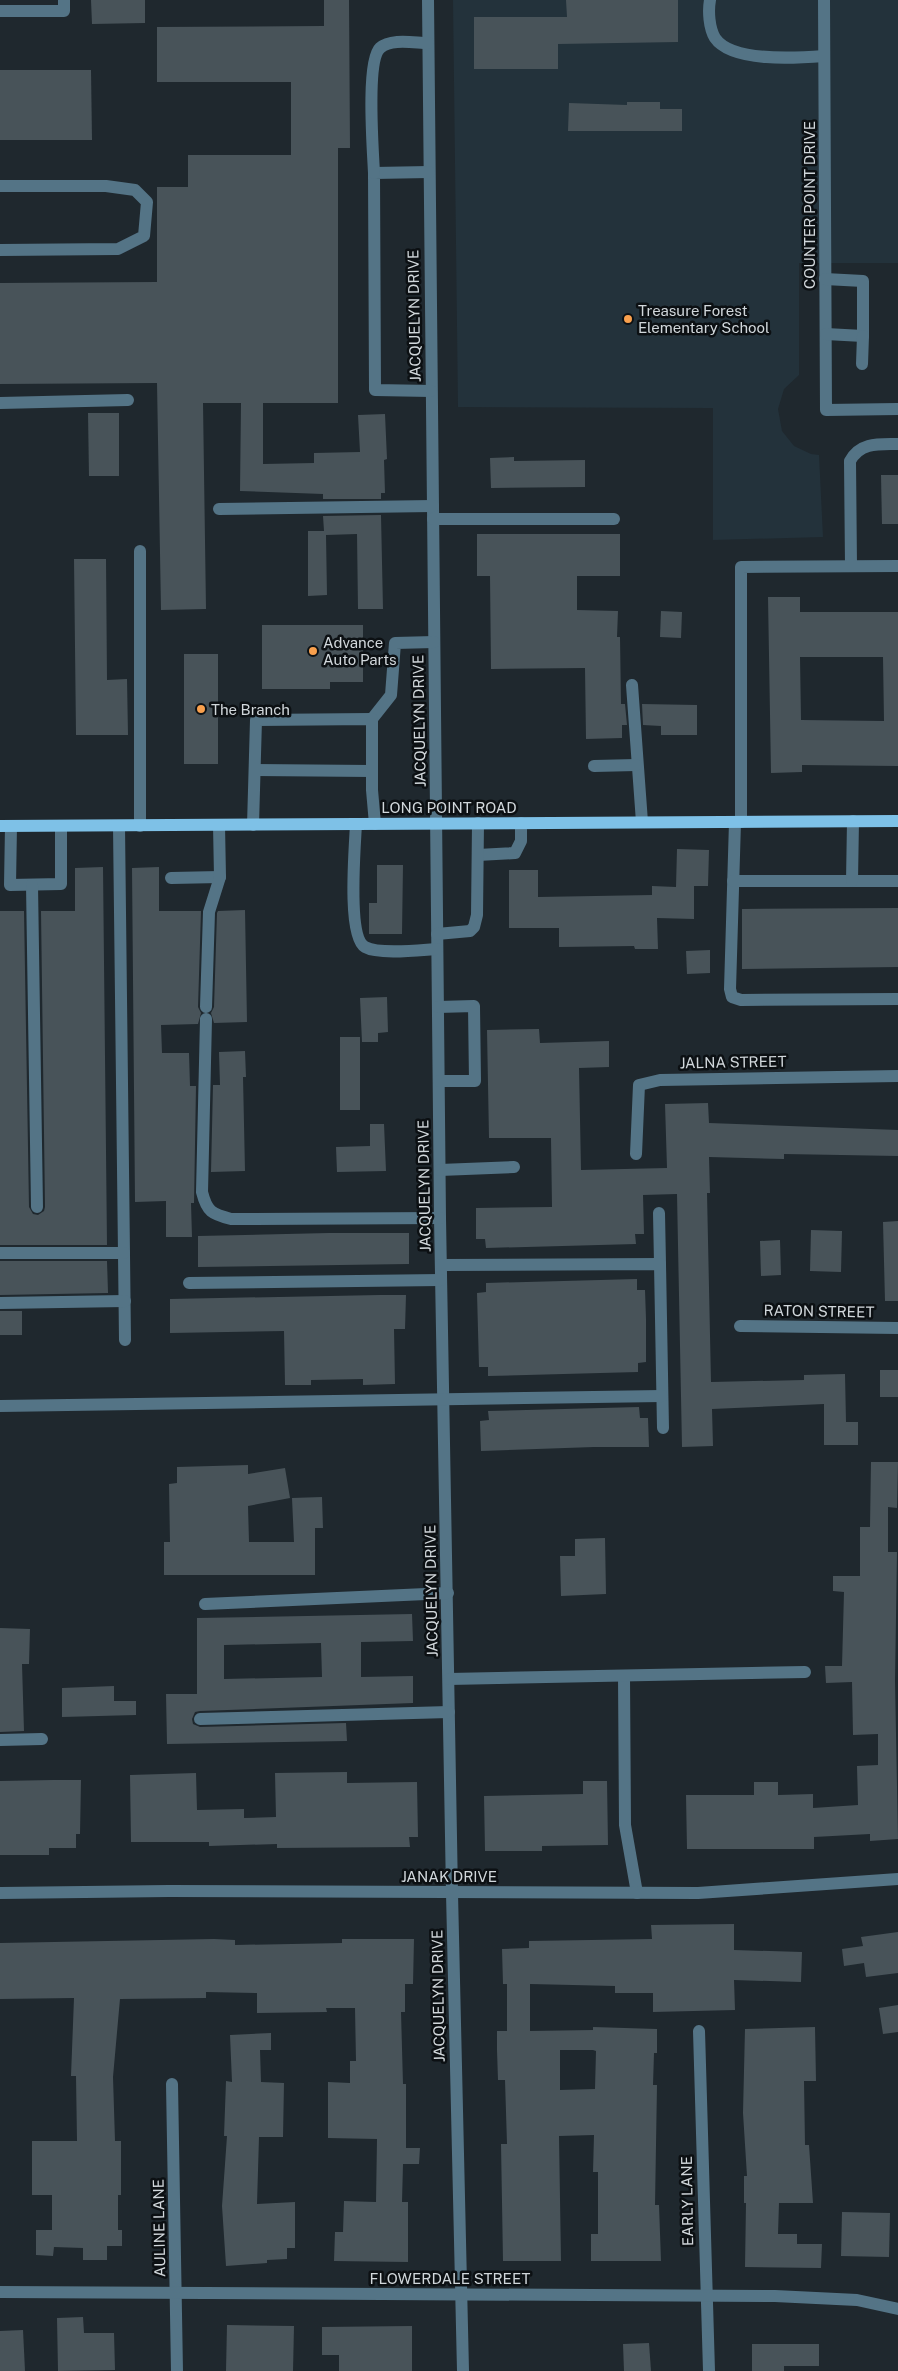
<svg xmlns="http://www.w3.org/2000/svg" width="898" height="2371" viewBox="0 0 898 2371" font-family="'Public Sans',sans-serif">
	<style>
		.built { fill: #23323b }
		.building { fill: #485359; fill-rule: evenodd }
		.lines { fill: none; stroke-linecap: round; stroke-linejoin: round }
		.minor { stroke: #547486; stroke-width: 12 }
		.major { stroke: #7ec1e7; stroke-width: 12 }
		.poi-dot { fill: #f9a04d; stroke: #0c1013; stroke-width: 2 }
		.labels { text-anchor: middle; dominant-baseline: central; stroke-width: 5; stroke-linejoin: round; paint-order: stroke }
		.street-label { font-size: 15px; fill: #d1d7db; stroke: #0c1013 }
		.poi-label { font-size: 15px; fill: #d1d7db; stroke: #0c1013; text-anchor: start }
	</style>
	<rect width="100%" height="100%" fill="#1f282e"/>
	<polygon class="built" points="453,0 898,0 898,263 799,263 799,375 784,389 778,409 782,431 794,446 811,454 819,455 823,537 713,540 713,408 458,407"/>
	<g class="building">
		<polygon points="91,0 145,0 145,23 92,24"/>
		<polygon points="324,0 349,0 350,148 338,148 338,403 263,403 263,464 314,463 314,453 360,452 358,415 385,414 387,459 384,460 385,493 381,493 381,499 323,499 323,494 240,491 241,403 203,403 206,609 161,610 157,383 0,384 0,283 157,282 157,187 188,187 188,155 291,155 291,82 157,82 157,27 324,26"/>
		<polygon points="566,0 678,0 678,42 558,44 558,69 474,69 474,17 567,17"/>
		<polygon points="0,70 91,70 92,140 0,140"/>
		<polygon points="627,102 660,102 660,109 682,109 682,131 568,131 569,103 627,105"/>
		<polygon points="88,413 119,413 119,476 89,476"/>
		<polygon points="514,457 514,461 585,460 585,487 491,488 490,458"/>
		<polygon points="881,475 898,475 898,524 882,524"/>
		<polygon points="381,515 383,609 358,609 357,534 326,535 327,595 308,596 308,531 324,531 323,516"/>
		<polygon points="477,534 620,534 620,576 577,576 577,610 618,611 617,637 620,637 621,704 625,704 627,725 622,725 622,738 586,739 585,668 491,669 490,576 477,576"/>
		<polygon points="74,559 106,559 107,680 127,679 128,735 76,735"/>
		<path d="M768,597H800V612H898V766L802,765V772L771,773ZM800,657H883L884,721L801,720Z"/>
		<polygon points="661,611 682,612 681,638 660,637"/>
		<polygon points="262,625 363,625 363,682 330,682 330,689 262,689"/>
		<rect x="184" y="654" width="34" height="110"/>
		<polygon points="642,704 697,705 697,735 661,735 661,726 643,725"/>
		<polygon points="677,849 709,850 708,886 694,886 694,919 657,918 658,949 635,949 634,946 559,947 559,928 509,928 509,870 538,870 538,897 652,895 652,886 676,887"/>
		<polygon points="377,865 403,865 402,934 369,934 369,903 377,903"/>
		<polygon points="103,867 107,1245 0,1245 0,911 24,911 29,1207 33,1214 38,1215 44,1211 45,1207 41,911 75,911 75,868"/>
		<polygon points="159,867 159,911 201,911 198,1007 201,1013 198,1024 161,1025 162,1053 189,1053 190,1086 196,1086 194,1203 191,1203 192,1237 166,1237 166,1201 135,1202 132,868"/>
		<polygon points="898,908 898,967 742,969 742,909"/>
		<polygon points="245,910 247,1022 214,1023 211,1013 214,1007 217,913 218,911"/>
		<polygon points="710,950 710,973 687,974 686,951"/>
		<polygon points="387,997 388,1032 378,1033 378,1042 362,1042 360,998"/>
		<polygon points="539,1029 540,1043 609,1041 609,1067 579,1068 581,1170 667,1168 665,1104 708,1103 709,1123 898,1130 898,1156 784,1154 784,1159 709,1157 710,1193 707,1193 711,1382 804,1380 804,1375 845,1374 846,1422 858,1422 858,1445 824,1445 824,1404 712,1409 713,1446 682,1447 677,1194 643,1195 644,1234 635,1234 636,1244 486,1248 485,1239 476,1239 476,1208 552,1207 551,1138 489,1138 487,1030"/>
		<rect x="340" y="1037" width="20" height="73"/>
		<polygon points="245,1051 246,1077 243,1077 245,1171 211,1172 213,1085 220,1085 219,1052"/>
		<polygon points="370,1124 384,1124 386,1171 337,1172 336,1147 370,1146"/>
		<polygon points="898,1221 898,1301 885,1301 883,1222"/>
		<polygon points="811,1230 842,1231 841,1272 810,1271"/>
		<polygon points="329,1233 409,1233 409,1264 198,1267 198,1236"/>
		<polygon points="780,1240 781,1275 761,1276 760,1241"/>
		<polygon points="0,1261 107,1261 108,1293 0,1295"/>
		<polygon points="637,1279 637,1290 645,1290 646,1319 646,1362 638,1363 638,1372 488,1376 488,1367 479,1367 477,1293 486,1292 486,1283"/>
		<polygon points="380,1295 406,1295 405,1329 394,1329 395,1384 363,1385 363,1379 311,1380 311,1385 285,1385 284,1331 170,1333 170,1299"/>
		<rect x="0" y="1311" width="22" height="24"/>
		<rect x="880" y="1370" width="18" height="27"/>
		<polygon points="639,1407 640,1418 648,1418 649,1447 594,1447 481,1451 480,1421 489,1420 488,1411"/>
		<polygon points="871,1462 898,1462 897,1508 888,1507 888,1552 897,1552 895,1681 898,1839 870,1841 870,1834 814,1837 814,1849 687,1849 686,1795 754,1795 754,1782 778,1782 778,1795 813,1794 813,1808 858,1805 857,1766 878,1765 878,1734 853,1735 852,1682 826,1683 825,1666 842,1666 844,1592 833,1591 833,1576 860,1576 860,1527 870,1527"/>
		<polygon points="248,1465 248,1474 285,1468 290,1498 248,1506 249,1542 294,1542 292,1498 322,1497 323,1528 315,1528 315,1575 164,1575 164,1542 170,1542 169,1484 177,1483 177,1467"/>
		<polygon points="605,1538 606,1594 561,1596 560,1556 575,1556 575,1539"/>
		<path d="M412,1614L413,1641L361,1642V1677L413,1676V1703L200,1711L195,1712L192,1719L193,1724L200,1727L346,1723L347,1741L167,1744L166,1694H197V1618ZM321,1643L322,1677L224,1679V1645Z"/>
		<polygon points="0,1628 30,1629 29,1664 22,1664 24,1731 0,1732"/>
		<polygon points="114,1686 114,1701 136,1701 136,1715 62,1717 62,1688"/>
		<polygon points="347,1772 347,1783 417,1782 418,1837 409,1837 410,1847 277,1848 277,1844 209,1846 209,1842 131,1842 130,1775 196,1773 197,1810 244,1809 244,1818 276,1817 275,1773"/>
		<polygon points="53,1780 81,1780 80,1834 76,1834 76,1848 49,1848 49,1855 0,1855 0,1781"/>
		<polygon points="583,1781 607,1781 608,1845 542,1846 542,1851 485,1851 484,1796 583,1794"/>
		<path d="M734,1924V1950L802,1952L801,1982L734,1980L735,2010L653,2012V1993H615V1986L530,1984V2031L593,2030V2027L657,2029V2053H654L653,2085H657L655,2205H659L661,2261H591V2234H598V2172H593L594,2135L559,2136L561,2261H503L501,2144H507L505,2080H498L497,2050V2031H507V1984H503L502,1949L529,1948V1941L652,1939L651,1925ZM560,2050H593L596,2051L595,2089L560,2090Z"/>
		<polygon points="898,1932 898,1973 866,1977 864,1963 844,1966 842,1949 863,1946 861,1937"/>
		<polygon points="214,1939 235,1940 235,1945 342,1943 342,1939 414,1939 413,1984 405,1984 405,2012 401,2012 403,2084 406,2084 406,2148 420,2148 419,2164 403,2164 402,2202 408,2202 408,2262 334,2261 335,2232 343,2232 344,2201 376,2202 377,2139 328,2138 328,2082 350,2083 350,2061 356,2061 355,2008 326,2008 327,2012 257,2013 257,1993 206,1992 206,1998 120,1999 113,2077 115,2141 121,2141 121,2195 118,2195 118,2230 122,2230 122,2246 107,2246 107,2260 83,2260 83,2248 54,2247 53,2256 36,2255 36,2230 52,2230 52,2195 32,2195 32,2141 77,2141 76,2076 71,2076 74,1998 0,1999 0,1943"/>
		<polygon points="898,2005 898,2032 883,2034 879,2008"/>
		<polygon points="815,2027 816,2081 804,2081 805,2145 809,2145 813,2203 779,2203 778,2234 797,2234 797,2244 822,2244 821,2268 745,2267 746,2203 744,2203 744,2176 747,2176 743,2113 745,2029"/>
		<polygon points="271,2033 271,2050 260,2050 261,2082 284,2083 283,2137 259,2137 257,2204 295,2202 295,2248 287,2248 287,2259 267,2260 267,2263 226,2266 222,2206 227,2136 224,2136 226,2081 232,2082 230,2035"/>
		<polygon points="842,2212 890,2213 889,2257 841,2256"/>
		<polygon points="83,2317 84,2333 114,2333 115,2370 58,2371 57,2318"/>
		<polygon points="227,2325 294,2326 293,2371 226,2371"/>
		<polygon points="412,2326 412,2371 339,2371 339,2355 322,2355 322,2327"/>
		<polygon points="23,2330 25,2371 0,2371 0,2331"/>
		<polygon points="649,2343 651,2371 624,2371 623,2344"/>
		<polygon points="752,2344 819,2344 819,2366 784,2366 784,2371 752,2371"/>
	</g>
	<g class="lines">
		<g class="minor">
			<polyline points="428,0 440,1218 452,1893 463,2371"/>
			<path d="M710,0C708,11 709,28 715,38C732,63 798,58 824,56"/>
			<polyline points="824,0 826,410 898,409"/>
			<polyline points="0,11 64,11 64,0"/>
			<polyline points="429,172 374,173 375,390 431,391"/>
			<path d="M374,173C373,151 366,61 380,48C391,38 415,43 428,43"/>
			<polyline points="0,186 106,186 135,190 147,202 144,236 118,249 0,250"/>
			<polyline points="825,279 863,281 863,336 826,334"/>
			<polyline points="862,364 863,336"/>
			<polyline points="0,403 128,400"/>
			<polyline points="219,509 433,506"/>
			<polyline points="433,519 614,519"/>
			<polyline points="140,551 140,826"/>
			<path d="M851,566L850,461C860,442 879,444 898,444"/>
			<polyline points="632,685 642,822"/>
			<polyline points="372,719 391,695 395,643 434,642"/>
			<polyline points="594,766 636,765"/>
			<polyline points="255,770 372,771"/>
			<polyline points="735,822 730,989 732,997 741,1000 898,999"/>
			<polyline points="741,822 741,567 898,566"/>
			<path d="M356,824C355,846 347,937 365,947C379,955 420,950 437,949"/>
			<polyline points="253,825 256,720 372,719 372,790 375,824"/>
			<polyline points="11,826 10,885 61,884 61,826"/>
			<polyline points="119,826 125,1340"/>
			<polyline points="478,855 515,853 521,841 521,823"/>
			<polyline points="171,878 220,877"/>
			<polyline points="733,881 898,881"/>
			<polyline points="852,881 853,821"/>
			<polyline points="32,885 37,1207"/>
			<polyline points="437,934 470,931 474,927 477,915 478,823"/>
			<polyline points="206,1007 209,912 220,877 219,825"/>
			<polyline points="438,1007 474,1006 475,1081 439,1081"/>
			<path d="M206,1019L202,1192C207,1212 212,1214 231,1219L440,1218"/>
			<polyline points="636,1154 639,1085 660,1080 898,1076"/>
			<polyline points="440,1170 514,1167"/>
			<polyline points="659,1213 660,1264"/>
			<polyline points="0,1253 124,1253"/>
			<polyline points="441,1265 660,1264 663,1428"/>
			<polyline points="189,1283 441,1280"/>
			<polyline points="0,1303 125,1301"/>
			<polyline points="740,1326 898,1328"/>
			<polyline points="0,1406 662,1396"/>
			<polyline points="205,1604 448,1593"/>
			<polyline points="624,1676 625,1825 637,1893"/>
			<polyline points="449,1679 805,1672"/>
			<polyline points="200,1719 449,1712"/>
			<polyline points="0,1740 42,1739"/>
			<polyline points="0,1893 169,1891 698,1893 898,1879"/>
			<polyline points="699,2031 709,2371"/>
			<polyline points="172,2084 177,2371"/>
			<polyline points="0,2292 775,2296 857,2300 898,2309"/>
		</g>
		<polyline class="major" points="0,826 898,821"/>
	</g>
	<g class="poi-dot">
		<circle cx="628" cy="319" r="5"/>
		<circle cx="313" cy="651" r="5"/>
		<circle cx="201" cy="709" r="5"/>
	</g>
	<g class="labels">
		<g class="street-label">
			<text transform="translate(809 205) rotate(-90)">COUNTER POINT DRIVE</text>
			<text transform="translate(414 316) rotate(-91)">JACQUELYN DRIVE</text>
			<text transform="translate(419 721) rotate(-91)">JACQUELYN DRIVE</text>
			<text x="449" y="807">LONG POINT ROAD</text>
			<text transform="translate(733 1062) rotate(-1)">JALNA STREET</text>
			<text transform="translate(424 1186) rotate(-91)">JACQUELYN DRIVE</text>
			<text transform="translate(819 1311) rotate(1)">RATON STREET</text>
			<text transform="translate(431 1591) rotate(-91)">JACQUELYN DRIVE</text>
			<text x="449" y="1876">JANAK DRIVE</text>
			<text transform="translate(438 1996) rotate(-91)">JACQUELYN DRIVE</text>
			<text transform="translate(687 2201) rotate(-91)">EARLY LANE</text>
			<text transform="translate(159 2228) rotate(-91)">AULINE LANE</text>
			<text x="450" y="2278">FLOWERDALE STREET</text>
		</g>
		<g class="poi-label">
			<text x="638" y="310">Treasure Forest<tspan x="638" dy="17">Elementary School</tspan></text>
			<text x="323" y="642">Advance<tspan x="323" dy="17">Auto Parts</tspan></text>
			<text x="211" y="709">The Branch</text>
		</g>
	</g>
</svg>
